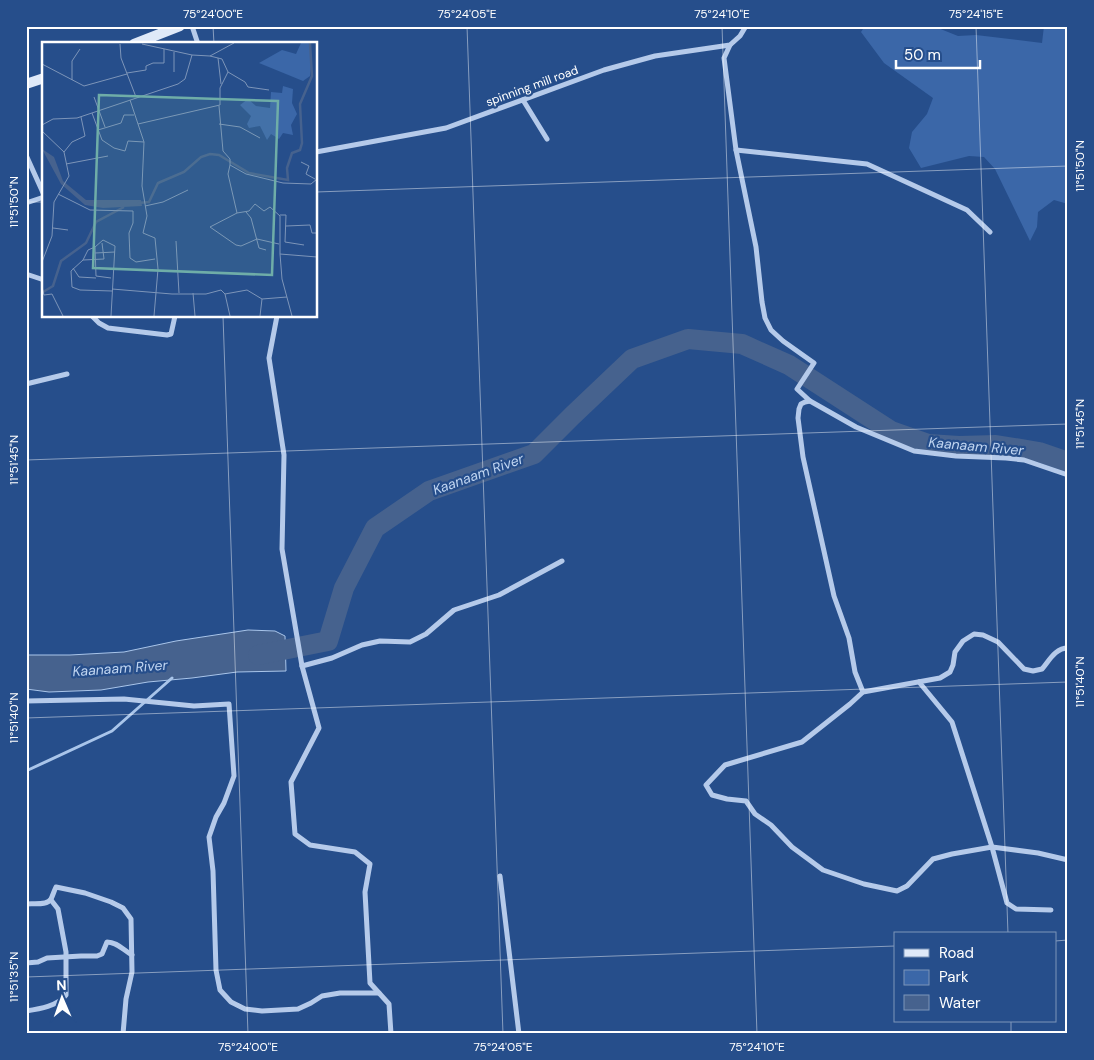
<svg xmlns="http://www.w3.org/2000/svg" width="1094" height="1060" viewBox="0 0 1094 1060" font-family="'DM Sans',sans-serif">
	<style>
		.green { fill: #3b67a8 }
		.water { fill: #46628e; stroke: #a9c5ea }
		.lines { fill: none; stroke-linecap: round; stroke-linejoin: round }
		.stream { stroke: #a9c5ea; stroke-width: 3 }
		.river { stroke: #46628e; stroke-width: 20 }
		.street { stroke: #b5caea; stroke-width: 5 }
		.secondary { stroke: #dfe9f8; stroke-width: 10 }
		.ticks { fill: none; stroke: #fff; stroke-width: 1; stroke-opacity: 0.45 }
		.labels { text-anchor: middle; dominant-baseline: central; stroke-width: 4.5; stroke-linejoin: round; paint-order: stroke }
		.street-label { font-size: 12px; fill: #fff; stroke: #264e8b }
		.water-label { font-size: 14px; font-style: italic; fill: #c0d5f1; stroke: #264e8b }
		.inset-river { fill: none; stroke: #46628e; stroke-width: 2.5 }
		.inset-road { fill: none; stroke: #7d95b9; stroke-width: 1 }
		.view { fill: #6fada8; fill-opacity: 0.15; stroke: #6fada8; stroke-width: 2.5 }
		.inset-edge { fill: none; stroke: #fff; stroke-width: 2.5 }
		.neatline { fill: none; stroke: #fff; stroke-width: 2 }
		.ticks-label { font-size: 12px; text-anchor: middle; fill: #fff }
	</style>
	<rect width="100%" height="100%" fill="#264e8b"/>
	<polygon class="green" points="865,26 933,26 958,36 976,35 1042,43 1044,26 1068,26 1068,204 1054,200 1038,212 1037,227 1030,241 995,169 984,157 969,156 921,168 909,148 912,132 927,114 933,98 884,63 861,32"/>
	<polygon class="water" points="248,630 275,631 285,636 286,671 237,672 192,678 148,682 101,690 49,692 26,689 26,655 70,655 124,652 176,641"/>
	<g class="lines">
		<polyline class="stream" points="26,771 112,731 172,678"/>
		<polyline class="river" points="258,655 328,641 344,588 375,528 429,491 534,454 572,416 632,359 688,339 742,344 789,365 891,431 928,444 959,446 996,445 1039,452 1068,462"/>
		<g class="street">
			<polyline points="192,26 198,44"/>
			<polyline points="730,45 724,58 736,150 756,247 762,302 765,318 771,330 783,341 814,363 797,389 810,401 856,427 914,451 956,456 1006,458 1024,460 1068,475"/>
			<polyline points="523,100 547,139"/>
			<polyline points="736,150 867,164 967,210 990,232"/>
			<polyline points="316,152 446,128 604,70 655,56 730,45 740,36 746,26"/>
			<polyline points="26,155 44,195"/>
			<polyline points="26,203 44,197"/>
			<polyline points="26,274 44,280"/>
			<polyline points="92,316 99,323 108,328 167,335 171,334 175,316"/>
			<polyline points="277,316 269,358 284,455 282,549 302,666 319,728 291,782 295,834 310,845 355,852 370,864 365,892 370,983 389,1004 391,1034"/>
			<polyline points="26,384 67,374"/>
			<polyline points="810,401 805,402 801,404 799,409 798,418 803,457 834,596 849,638 855,672 863,692"/>
			<path d="M1068,648C1055,648 1049,661 1042,669L1033,671L1024,669L998,642L983,635L974,634L963,641L955,652L953,665L950,672L940,678L863,692L850,704L802,742L725,765L706,785L712,795L727,799L746,801L755,814L771,825L792,847L823,870L864,884L897,891L907,886L933,859L952,854L992,847L1038,853L1068,860"/>
			<polyline points="302,666 332,658 362,645 380,641 410,642 426,634 454,610 499,595 562,561"/>
			<polyline points="919,682 952,722 992,847 1007,903 1016,909 1051,910"/>
			<polyline points="26,701 124,699 194,706 229,704 234,776 224,803 216,817 209,837 213,871 216,970 220,990 231,1002 245,1009 262,1011 298,1009 311,1003 322,996 340,993 379,993"/>
			<polyline points="500,876 519,1034"/>
			<path d="M26,904C34,903 47,906 51,899C53,895 54,891 56,887L85,893L111,902L123,908L131,919L132,972L126,999L123,1034"/>
			<path d="M26,963L38,962L47,958L81,956H97L102,954L107,942C117,942 123,950 132,955"/>
			<path d="M26,1011C39,1009 58,1006 66,995V952L58,909L51,900"/>
		</g>
		<g class="secondary">
			<polyline points="134,44 180,26"/>
			<polyline points="26,84 44,78"/>
		</g>
	</g>
	<path class="ticks" d="M213,26L214,44M467,26L503,1034M722,26L757,1034M976,26L1008,934M316,192L1068,166M26,202H44M223,316L248,1034M26,460L1068,424M26,718L1068,682M1055,941L1068,940M26,977L895,946M1011,1021V1034"/>
	<g class="labels">
		<g class="street-label">
			<text transform="translate(532 86) rotate(-20)">spinning mill road</text>
		</g>
		<g class="water-label">
			<text transform="translate(976 446) rotate(5)">Kaanaam River</text>
			<text transform="translate(478 474) rotate(-20)">Kaanaam River</text>
			<text transform="translate(120 668) rotate(-4)">Kaanaam River</text>
		</g>
	</g>
	<g transform="translate(42 42)">
		<rect width="275" height="275" fill="#264e8b"/>
		<path d="M259,1H267L270,17L268,34L261,39L217,21L240,8L254,12ZM241,44L251,47L250,61L255,72L249,83L251,93L241,91L237,97L229,92L225,98L218,84L207,86L205,82L209,74L198,63L206,57L214,64L228,66L229,50L240,51Z" fill="#3b67a8"/>
		<path d="M0,107L12,115L21,139L44,158H99L100,164L61,166L43,163L19,142Z" fill="#46628e"/>
		<path class="inset-river" d="M96,161L107,160L116,141L142,130L159,115L168,112L177,113L207,131L246,138L245,126L250,111L258,108L260,101L258,62L270,34L268,1M1,250L11,244L19,219L44,201L54,180L82,165"/>
		<path class="inset-road" d="M78,2L79,16L94,55M100,2L150,13M132,10V30M176,16L179,42M0,22L42,44L85,32M186,30L203,40L206,45L227,48M85,31L104,28V24L111,21H122V7M30,38V19L38,7M52,55L63,85M88,58L102,100L100,144L105,174L101,191L113,196L116,227L112,274M177,64L181,109L188,117V123L204,132L241,141L269,142L275,137M50,71L60,98L72,106L83,109L86,99L102,100M96,82L178,63V46L186,30L180,17L168,14M177,82L198,85L218,96M0,83L11,77L35,76L136,42L143,37L150,13L168,14L192,1M56,88L79,81L82,73H92M0,89L22,110L27,134L12,160L10,194L0,220M22,110L30,100L43,94L39,75M259,120L267,124L264,132L273,137M24,122L66,114M188,123L186,132L195,171M16,152L48,168L91,169V181L87,191L88,216L94,220L113,217M103,164L121,160L146,148M204,170L209,176L217,206L224,208M238,173H244L243,200L262,203M244,184L268,183L270,191H275M11,186L26,188M134,199L137,251M237,202L215,197L199,204L194,203L168,185L195,171L207,169L213,162L222,169L228,165L238,174V212M53,205L46,208L41,218L62,217L60,201M53,211L73,210M41,218L29,229L30,245L38,248L70,249M31,226L37,235L54,236M0,245L2,253L10,252L21,274M70,247L130,252H164L179,248L183,252L205,248L220,257L245,255M151,251L153,274M183,252L188,274M69,274L73,204L61,198L53,205L54,234L69,236M218,274L220,257M250,274L240,237L238,212L275,215"/>
		<path class="view" d="M57,53L236,59L230,233L51,226Z"/>
		<rect width="275" height="275" class="inset-edge"/>
	</g>
	<rect width="1094" height="1060" fill="none" stroke="#264e8b" stroke-width="55"/>
	<rect x="894" y="932" width="162" height="90" fill="#264e8b" stroke="#7d95b9"/>
	<rect x="904" y="949" width="25" height="8" fill="#dfe9f8" stroke="#7d95b9"/>
	<text x="939" y="958" font-size="15" fill="#ffffff">Road</text>
	<rect x="904" y="970" width="25" height="15" fill="#3b67a8" stroke="#7d95b9"/>
	<text x="939" y="982" font-size="15" fill="#ffffff">Park</text>
	<rect x="904" y="995" width="25" height="15" fill="#46628e" stroke="#7d95b9"/>
	<text x="939" y="1008" font-size="15" fill="#ffffff">Water</text>
	<g transform="translate(62 998) rotate(358)" stroke="#264e8b" stroke-width="4" paint-order="stroke">
	<path d="M0-4L9 19L0 12L-9 19Z" fill="#ffffff"/>
	<text y="-8" font-size="14" font-weight="bold" text-anchor="middle" fill="#ffffff">N</text>
	</g>
	<path d="M896 60v8h84v-8" fill="none" stroke="#ffffff" stroke-width="2.5"/>
	<text x="904" y="60" font-size="15" fill="#ffffff" stroke="#264e8b" stroke-width="4" paint-order="stroke">50 m</text>
	<rect x="28" y="28" width="1038" height="1004" class="neatline"/>
	<g class="ticks-label">
		<text x="213" y="18">75°24'00"E</text>
		<text x="467" y="18">75°24'05"E</text>
		<text x="722" y="18">75°24'10"E</text>
		<text x="976" y="18">75°24'15"E</text>
		<text transform="translate(1080 166) rotate(-90)" y="4">11°51'50"N</text>
		<text transform="translate(14 202) rotate(-90)" y="4">11°51'50"N</text>
		<text transform="translate(1080 424) rotate(-90)" y="4">11°51'45"N</text>
		<text transform="translate(14 460) rotate(-90)" y="4">11°51'45"N</text>
		<text transform="translate(1080 682) rotate(-90)" y="4">11°51'40"N</text>
		<text transform="translate(14 718) rotate(-90)" y="4">11°51'40"N</text>
		<text transform="translate(14 977) rotate(-90)" y="4">11°51'35"N</text>
		<text x="248" y="1051">75°24'00"E</text>
		<text x="503" y="1051">75°24'05"E</text>
		<text x="757" y="1051">75°24'10"E</text>
	</g>
</svg>
